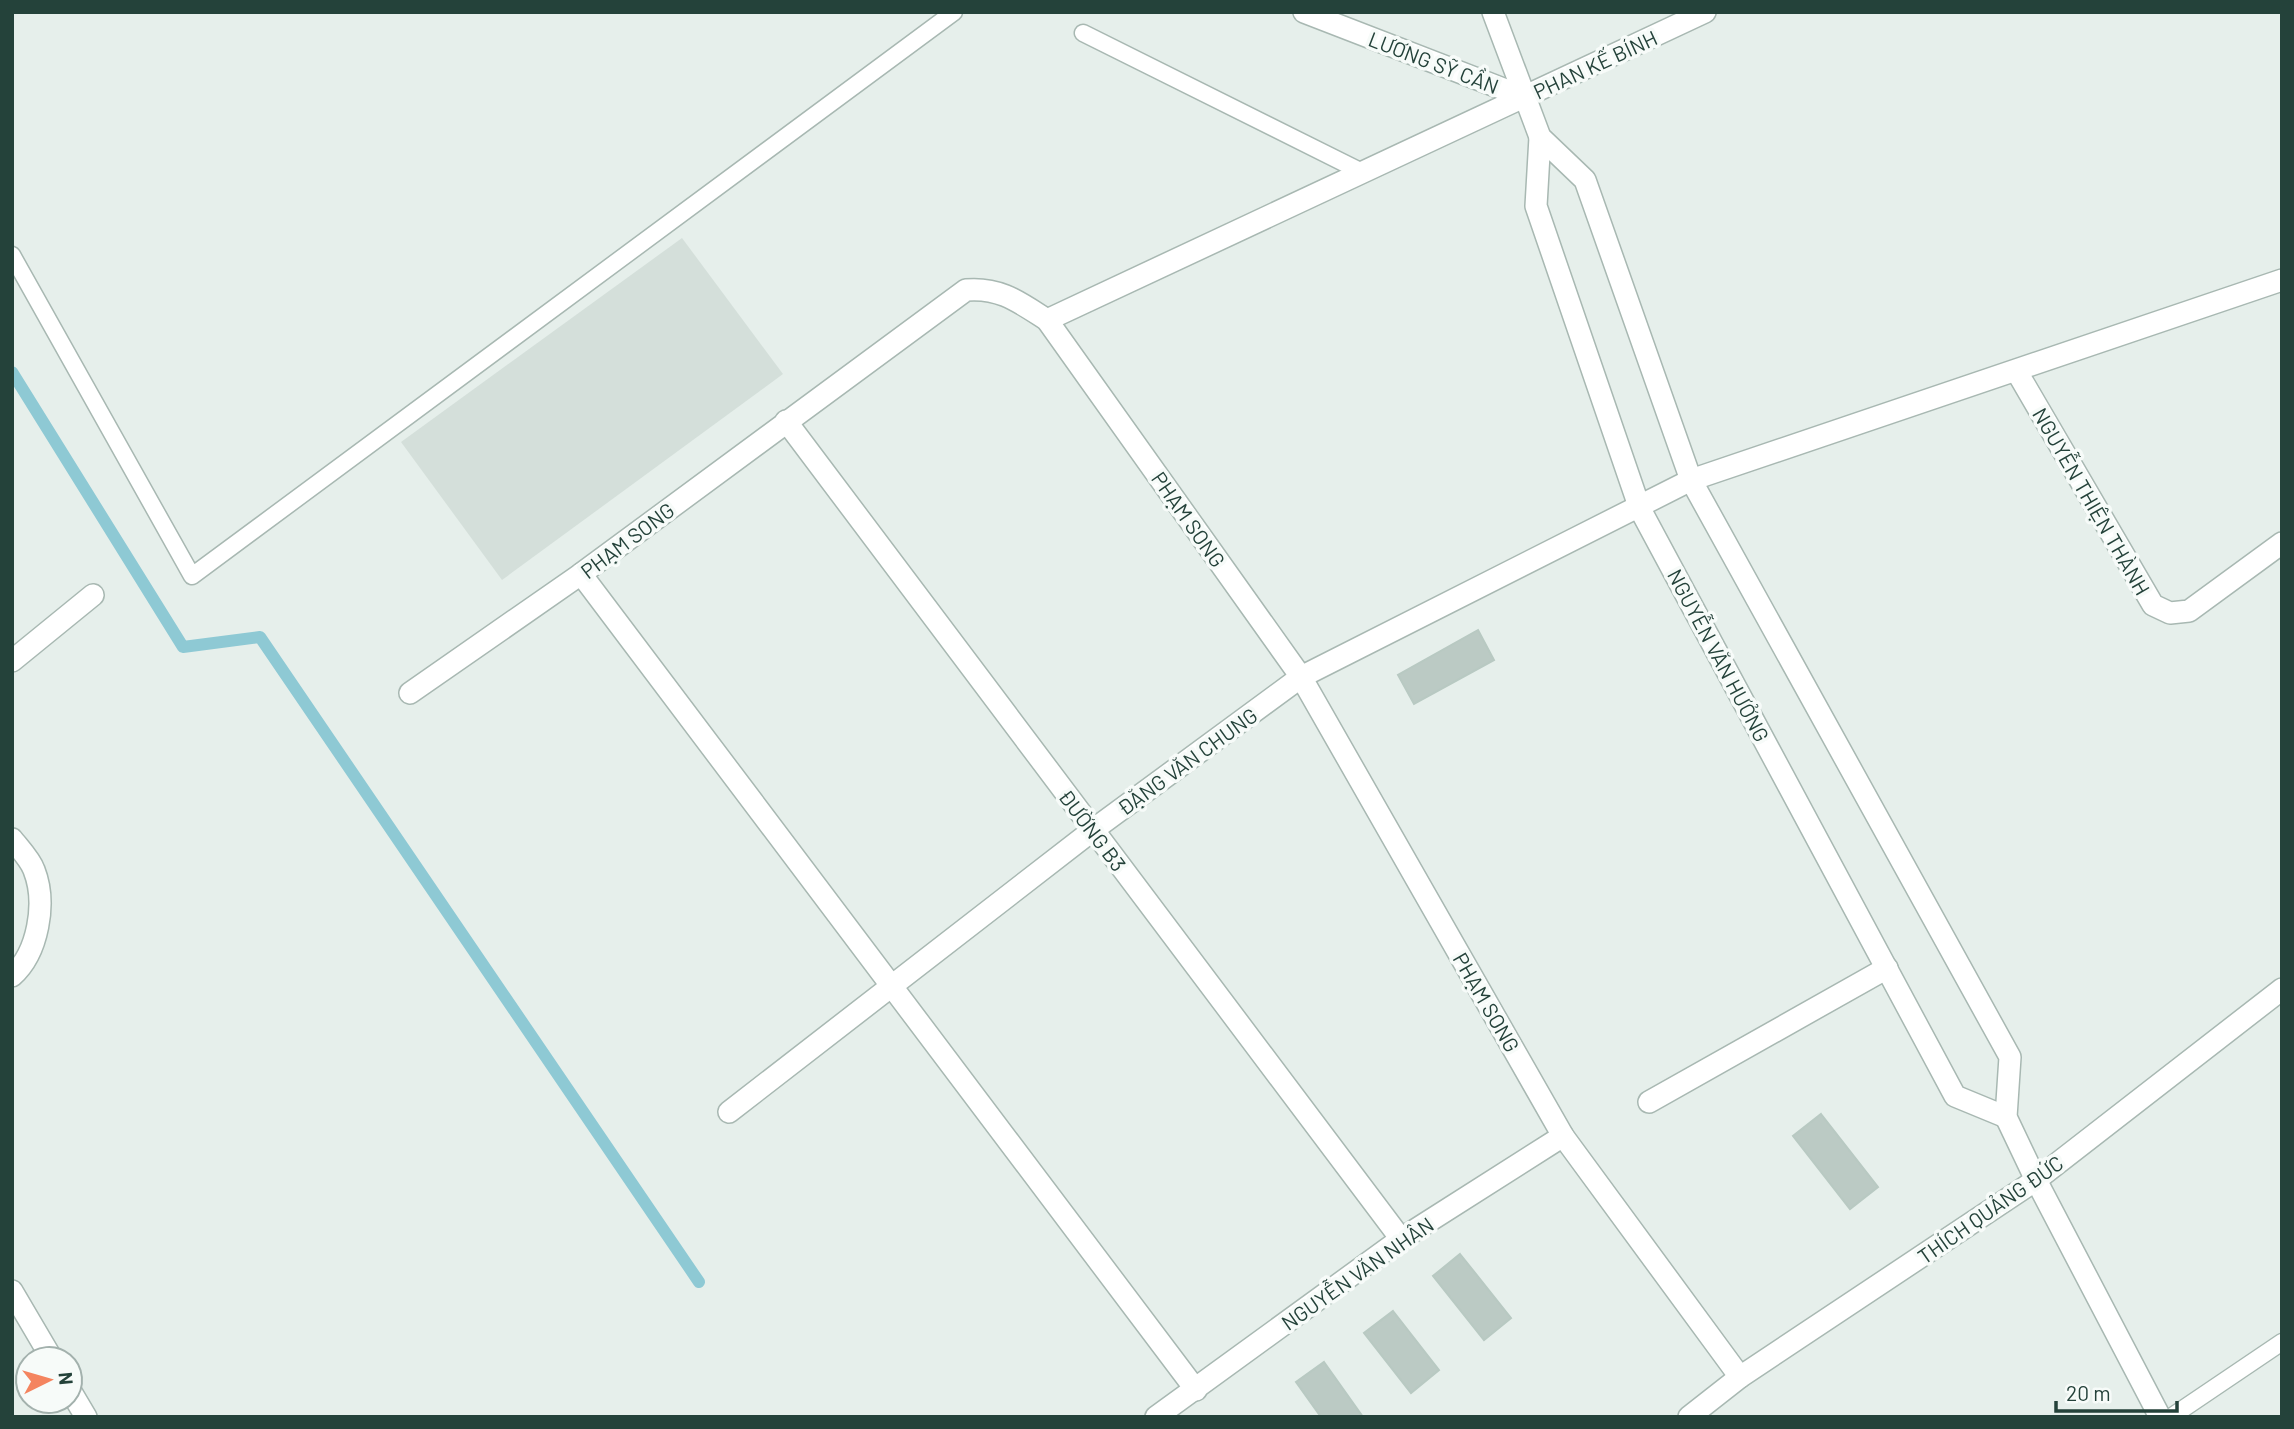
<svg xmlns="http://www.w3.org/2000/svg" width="2294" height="1429" viewBox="0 0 2294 1429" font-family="Barlow,sans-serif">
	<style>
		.built { fill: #d4dfda }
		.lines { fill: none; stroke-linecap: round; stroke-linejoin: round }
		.stream { stroke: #8ec9d4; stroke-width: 12 }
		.building { fill: #bbcac4; stroke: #b8c9c2; stroke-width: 2 }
		.service-casing { stroke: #a8b8b2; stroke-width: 19 }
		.minor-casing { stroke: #a8b8b2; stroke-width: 24 }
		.tertiary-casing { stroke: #a8b8b2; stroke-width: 24 }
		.service { stroke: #fff; stroke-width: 16 }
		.minor { stroke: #fff; stroke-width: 21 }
		.tertiary { stroke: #fff; stroke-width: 21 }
		.labels { text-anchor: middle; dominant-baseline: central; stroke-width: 7; stroke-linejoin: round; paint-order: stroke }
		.street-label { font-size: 21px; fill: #24423a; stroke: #f7fbf9 }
	</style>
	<rect width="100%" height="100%" fill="#e6efeb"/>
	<polygon class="built" points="682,238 783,374 502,580 401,442"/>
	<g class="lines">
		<polyline class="stream" points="12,372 183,647 260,637 699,1282"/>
	</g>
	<g class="building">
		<polygon points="1478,630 1494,660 1414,704 1398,675"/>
		<polygon points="1821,1114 1878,1187 1850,1209 1793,1136"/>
		<polygon points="1460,1254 1511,1318 1484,1340 1433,1276"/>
		<polygon points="1393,1311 1439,1370 1411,1393 1364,1333"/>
		<polygon points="1324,1362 1363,1417 1321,1417 1296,1382"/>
	</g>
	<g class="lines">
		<g class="service-casing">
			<g id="service">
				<polyline points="1083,33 1362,172"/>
				<polyline points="12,255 192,576 954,12"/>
				<polyline points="2171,1417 2282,1342"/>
			</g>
		</g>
		<g class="minor-casing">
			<g id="minor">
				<polyline points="1304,12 1524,97"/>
				<polyline points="1047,320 1705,12"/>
				<polyline points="2017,372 2153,605 2170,613 2189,611 2282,543"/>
				<polyline points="786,421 1401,1239"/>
				<polyline points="581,574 1196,1390"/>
				<polyline points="12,661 93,595"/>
				<path d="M410,693L581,574L966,290C1000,287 1019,302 1047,320L1301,677L1563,1136L1740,1377"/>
				<path d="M12,839C19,848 30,859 34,870C47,903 38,953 12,976"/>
				<polyline points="1649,1102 1887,968"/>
				<polyline points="729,1112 1093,830 1301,677 1691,480 2282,280"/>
				<polyline points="12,1291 52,1359"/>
				<polyline points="70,1390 86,1417"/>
				<polyline points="1156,1417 1401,1239 1563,1136"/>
			</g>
		</g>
		<g class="tertiary-casing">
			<g id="tertiary">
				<polyline points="1493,12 1540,137 1585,180 1691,480 2010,1057 2006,1117 2036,1180 2160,1417"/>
				<polyline points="1540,137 1536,206 1640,509 1955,1096 2006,1117"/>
				<polyline points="1689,1417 1740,1377 2036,1180 2282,989"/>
			</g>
		</g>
		<use href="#service" class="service"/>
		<use href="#minor" class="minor"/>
		<use href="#tertiary" class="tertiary"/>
	</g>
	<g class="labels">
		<g class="street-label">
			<text transform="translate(1434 62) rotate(21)">LƯƠNG SỸ CẦN</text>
			<text transform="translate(1595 64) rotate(-25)">PHAN KẾ BÍNH</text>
			<text transform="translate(2092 501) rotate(60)">NGUYỄN THIỆN THÀNH</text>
			<text transform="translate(1189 519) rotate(55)">PHẠM SONG</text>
			<text transform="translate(627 540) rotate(-37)">PHẠM SONG</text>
			<text transform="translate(1719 655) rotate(62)">NGUYỄN VĂN HƯỞNG</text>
			<text transform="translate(1187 761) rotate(-36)">ĐẶNG VĂN CHUNG</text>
			<text transform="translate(1093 830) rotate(53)">ĐƯỜNG B3</text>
			<text transform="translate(1487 1002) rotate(60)">PHẠM SONG</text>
			<text transform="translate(1990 1209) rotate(-35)">THÍCH QUẢNG ĐỨC</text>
			<text transform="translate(1357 1273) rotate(-35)">NGUYỄN VĂN NHÂN</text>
		</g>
	</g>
	<rect width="2294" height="1429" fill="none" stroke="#24423a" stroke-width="28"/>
	<g transform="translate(49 1380) rotate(85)"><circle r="33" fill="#f7fbf9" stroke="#a3b1ad" stroke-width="2"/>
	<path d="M0-5L12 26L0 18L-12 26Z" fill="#f4845f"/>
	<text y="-10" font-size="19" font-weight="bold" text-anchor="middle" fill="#24423a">N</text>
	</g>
	<path d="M2056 1401v10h121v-10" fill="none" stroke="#24423a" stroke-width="3.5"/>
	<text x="2066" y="1401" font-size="21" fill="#24423a" stroke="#f7fbf9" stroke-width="5" paint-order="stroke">20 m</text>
</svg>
